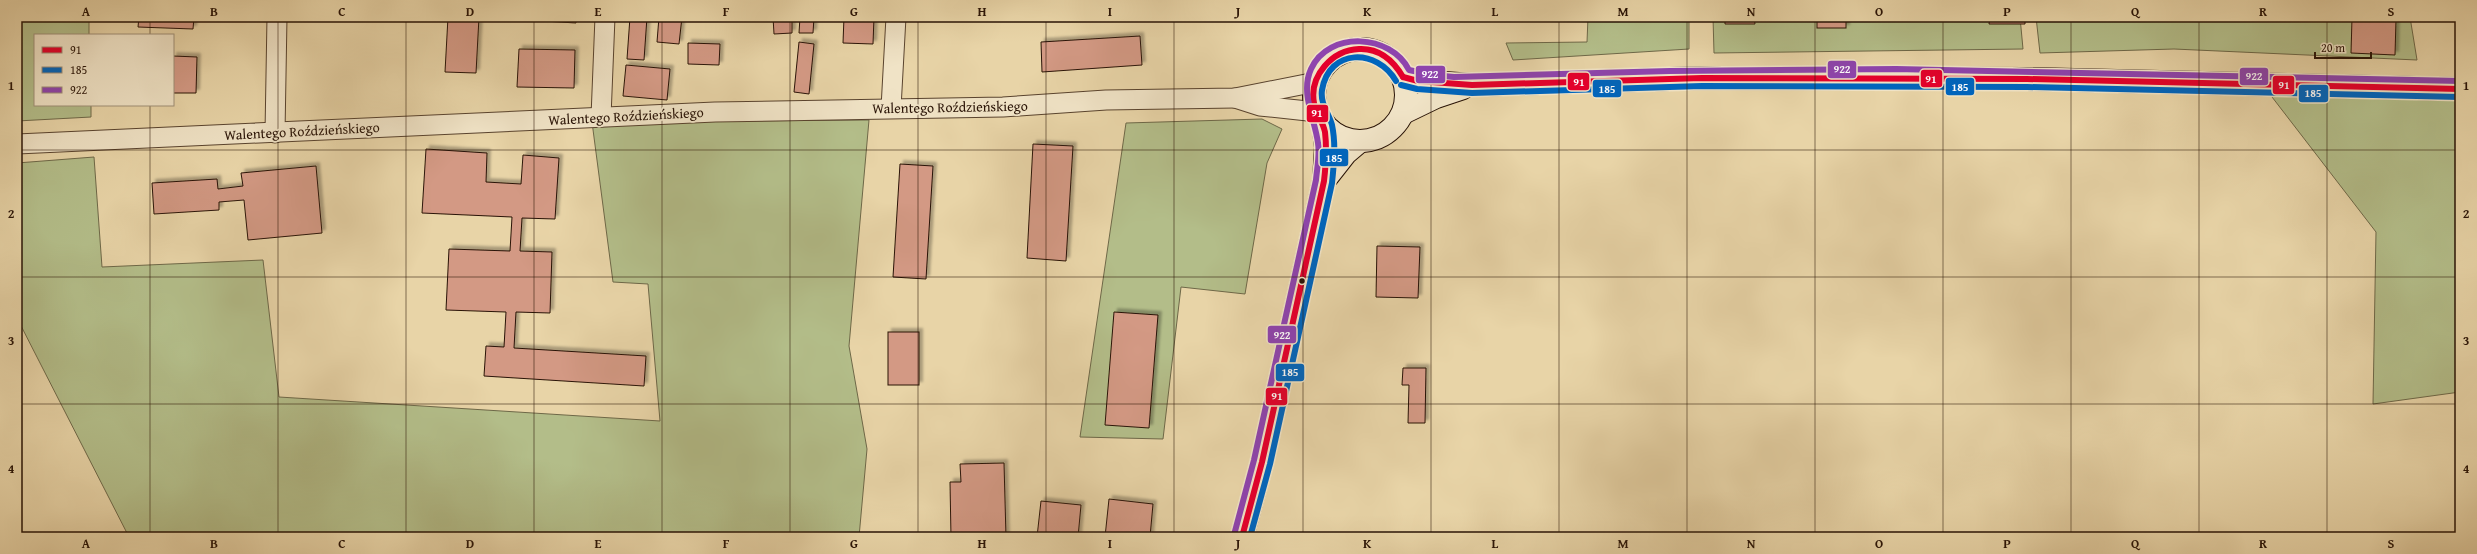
<svg xmlns="http://www.w3.org/2000/svg" width="2477" height="554" viewBox="0 0 2477 554" font-family="'Gentium Book Plus',serif">
	<style>
		.green { fill: #b3bd89; stroke: #6e6848 }
		.building { fill: #d39984; stroke: #291306; filter: url(#shadow) }
		.lines { fill: none; stroke-linecap: round; stroke-linejoin: round }
		.street-casing { stroke: #59432e; stroke-width: 21 }
		.secondary-casing { stroke: #291306; stroke-width: 24 }
		.street { stroke: #f0e3c6; stroke-width: 19 }
		.secondary { stroke: #f0e3c6; stroke-width: 22 }
		.bus-1-casing { stroke: #f0e3c6; stroke-width: 9 }
		.bus-2-casing { stroke: #f0e3c6; stroke-width: 9 }
		.bus-3-casing { stroke: #f0e3c6; stroke-width: 9 }
		.bus-1 { stroke: #e4002b; stroke-width: 6 }
		.bus-2 { stroke: #0065bd; stroke-width: 6 }
		.bus-3 { stroke: #8e44ad; stroke-width: 6 }
		.grid { fill: none; stroke: #291306; stroke-width: 1; stroke-opacity: 0.55 }
		.bus-dot { fill: #291306; stroke: #f0e3c6; stroke-width: 1.5 }
		.labels { text-anchor: middle; dominant-baseline: central; stroke-width: 3.5; stroke-linejoin: round; paint-order: stroke }
		.street-label { font-size: 14px; fill: #291306; stroke: #f0e3c6 }
		.line-badge { stroke: #f0e3c6; stroke-width: 1.5 }
		.badge-label { font-size: 11px; text-anchor: middle; font-weight: bold; fill: #fff }
		.neatline { fill: none; stroke: #291306; stroke-width: 1.5 }
		.grid-label { font-size: 13px; text-anchor: middle; font-weight: bold; fill: #291306 }
	</style>
	<defs>
		<filter id="shadow"><feDropShadow dx="3.5" dy="-3.5" stdDeviation="1" flood-color="#0004"/></filter>
	</defs>
	<rect width="100%" height="100%" fill="#e8d4a7"/>
	<filter id="stains"><feTurbulence type="fractalNoise" baseFrequency=".005" numOctaves="4"/><feColorMatrix values="0 0 0 0 .2 0 0 0 0 .09 0 0 0 0 .02 0 0 0 .5 -.17"/></filter>
	<radialGradient id="worn" r=".72"><stop offset=".6" stop-color="#630" stop-opacity="0"/><stop offset="1" stop-color="#630" stop-opacity=".3"/></radialGradient>
	<g class="green">
		<polygon points="17,17 89,17 89,35 35,35 35,105 91,105 91,117 17,121"/>
		<polygon points="1588,17 1689,17 1689,49 1513,60 1506,43 1587,42"/>
		<polygon points="1713,17 2020,17 2023,49 1714,53"/>
		<polygon points="2036,17 2410,17 2417,60 2174,49 2040,53"/>
		<polygon points="2262,84 2460,92 2460,392 2373,404 2376,232"/>
		<polygon points="1262,119 1282,129 1267,163 1245,294 1181,287 1163,439 1080,437 1126,123"/>
		<polygon points="869,120 849,346 867,449 859,537 129,537 17,318 17,163 94,157 102,267 263,260 279,397 660,421 648,284 613,282 592,122"/>
	</g>
	<g class="building">
		<polygon points="139,17 194,17 193,29 138,27"/>
		<polygon points="448,17 479,17 476,73 445,72"/>
		<polygon points="544,17 576,17 576,23 544,21"/>
		<polygon points="630,17 647,17 644,60 627,59"/>
		<polygon points="659,17 682,17 679,44 657,42"/>
		<polygon points="773,17 792,17 792,33 774,34"/>
		<polygon points="800,17 814,17 813,33 799,33"/>
		<polygon points="844,17 874,17 873,44 843,43"/>
		<polygon points="1725,17 1754,17 1755,24 1725,24"/>
		<rect x="1817" y="17" width="29" height="11"/>
		<polygon points="1990,17 2025,17 2025,24 1989,24"/>
		<polygon points="2352,18 2396,19 2395,55 2351,53"/>
		<polygon points="1140,36 1142,65 1042,72 1041,42"/>
		<polygon points="799,42 814,44 809,94 794,92"/>
		<polygon points="688,43 720,44 719,65 688,64"/>
		<polygon points="519,49 575,50 574,88 517,87"/>
		<polygon points="173,56 197,57 196,93 173,93"/>
		<polygon points="626,65 670,69 667,100 623,96"/>
		<polygon points="1033,144 1073,146 1066,261 1027,258"/>
		<polygon points="426,149 487,153 486,182 521,184 523,155 559,158 555,219 522,218 520,251 552,252 550,313 516,312 514,348 646,356 644,386 484,376 486,346 504,347 506,312 446,310 449,249 510,251 512,217 422,213"/>
		<polygon points="900,164 933,166 926,279 893,277"/>
		<polygon points="316,166 322,233 248,240 244,200 219,202 219,210 154,214 152,183 217,179 218,189 243,186 241,173"/>
		<polygon points="1377,246 1420,247 1418,298 1376,297"/>
		<polygon points="1114,312 1158,315 1149,428 1105,425"/>
		<rect x="888" y="332" width="31" height="53"/>
		<polygon points="1403,368 1426,368 1425,423 1408,423 1409,385 1402,385"/>
		<polygon points="1004,463 1006,537 951,537 950,482 961,482 960,464"/>
		<polygon points="1109,499 1153,504 1150,537 1105,537"/>
		<polygon points="1041,501 1081,505 1078,537 1037,537"/>
	</g>
	<g class="lines">
		<g class="street-casing">
			<g id="street">
				<polyline points="1235,98 1260,106 1317,112"/>
				<polyline points="891,108 896,17"/>
				<polyline points="601,117 605,17"/>
				<polyline points="275,133 277,17"/>
				<polyline points="17,144 715,112 1003,107 1106,100 1235,98 1316,82"/>
			</g>
		</g>
		<g class="secondary-casing">
			<g id="secondary">
				<circle cx="1360" cy="95" r="46"/>
				<polyline points="1403,77 1418,81 1472,85 1702,78 2027,79 2460,89"/>
				<polyline points="1403,113 1436,97 1463,88"/>
				<polyline points="1324,181 1346,153 1359,142"/>
				<polyline points="1242,537 1262,462 1324,181 1326,147 1323,122"/>
			</g>
		</g>
		<use href="#street" class="street"/>
		<use href="#secondary" class="secondary"/>
		<g class="bus-1-casing">
			<g id="bus-1">
				<polyline points="1403,77 1418,81 1472,85 1702,78 2027,79 2460,89"/>
				<path d="M1242,537L1262,462L1324,181C1326,164 1327,149 1325,132C1323,122 1316,114 1314,103C1309,76 1332,50 1359,49C1379,48 1393,60 1403,77"/>
			</g>
		</g>
		<g class="bus-2-casing">
			<g id="bus-2">
				<polyline points="1401,85 1417,89 1472,93 1702,86 2027,87 2460,97"/>
				<path d="M1250,537L1270,464L1332,183C1334,164 1336,144 1332,125C1329,113 1320,104 1322,90C1329,48 1377,48 1396,81"/>
			</g>
		</g>
		<g class="bus-3-casing">
			<path id="bus-3" d="M1234,535L1254,460L1316,180C1317,168 1320,155 1318,143C1315,119 1300,93 1311,69C1329,30 1391,34 1409,70L1433,75L1454,77L1670,71L1896,69L2460,81"/>
		</g>
		<use href="#bus-1" class="bus-1"/>
		<use href="#bus-2" class="bus-2"/>
		<use href="#bus-3" class="bus-3"/>
	</g>
	<path class="grid" d="M150,17V35M278,17V537M406,17V537M534,17V537M662,17V537M790,17V537M918,17V537M1046,17V537M1174,17V537M1303,17V537M1431,17V537M1559,17V537M1687,17V537M1815,17V537M1943,17V537M2071,17V537M2199,17V537M2327,17V537M150,105V537M17,150H2460M17,277H2460M17,404H2460"/>
	<circle class="bus-dot" cx="1302" cy="281" r="3.5"/>
	<g class="labels">
		<g class="street-label">
			<text transform="translate(950 107) rotate(-1)">Walentego Roździeńskiego</text>
			<text transform="translate(626 116) rotate(-3)">Walentego Roździeńskiego</text>
			<text transform="translate(302 131) rotate(-3)">Walentego Roździeńskiego</text>
		</g>
	</g>
	<g class="line-badge">
		<rect x="1827" y="60" width="30" height="19" rx="4" fill="#8e44ad"/>
		<rect x="1415" y="65" width="31" height="19" rx="4" fill="#8e44ad"/>
		<rect x="2239" y="67" width="30" height="19" rx="4" fill="#8e44ad"/>
		<rect x="1920" y="69" width="23" height="19" rx="4" fill="#e4002b"/>
		<rect x="1567" y="72" width="23" height="19" rx="4" fill="#e4002b"/>
		<rect x="2272" y="75" width="23" height="20" rx="4" fill="#e4002b"/>
		<rect x="1945" y="77" width="30" height="19" rx="4" fill="#0065bd"/>
		<rect x="1592" y="79" width="30" height="19" rx="4" fill="#0065bd"/>
		<rect x="2298" y="84" width="31" height="19" rx="4" fill="#0065bd"/>
		<rect x="1306" y="104" width="23" height="19" rx="4" fill="#e4002b"/>
		<rect x="1319" y="148" width="30" height="19" rx="4" fill="#0065bd"/>
		<rect x="1267" y="325" width="30" height="19" rx="4" fill="#8e44ad"/>
		<rect x="1275" y="363" width="30" height="19" rx="4" fill="#0065bd"/>
		<rect x="1265" y="387" width="23" height="19" rx="4" fill="#e4002b"/>
	</g>
	<g class="badge-label">
		<text x="1842" y="73">922</text>
		<text x="1430" y="78">922</text>
		<text x="2254" y="80">922</text>
		<text x="1931" y="83">91</text>
		<text x="1579" y="86">91</text>
		<text x="2284" y="89">91</text>
		<text x="1960" y="91">185</text>
		<text x="1607" y="93">185</text>
		<text x="2313" y="97">185</text>
		<text x="1317" y="117">91</text>
		<text x="1334" y="162">185</text>
		<text x="1282" y="339">922</text>
		<text x="1290" y="376">185</text>
		<text x="1277" y="400">91</text>
	</g>
	<rect width="2477" height="554" fill="none" stroke="#e8d4a7" stroke-width="44"/>
	<rect x="34" y="34" width="140" height="72" fill="#f0e3c6" stroke="#a09079"/>
	<rect x="42" y="47" width="20" height="6" fill="#e4002b" stroke="#a09079"/>
	<text x="70" y="54" font-size="12" fill="#291306">91</text>
	<rect x="42" y="67" width="20" height="6" fill="#0065bd" stroke="#a09079"/>
	<text x="70" y="74" font-size="12" fill="#291306">185</text>
	<rect x="42" y="87" width="20" height="6" fill="#8e44ad" stroke="#a09079"/>
	<text x="70" y="94" font-size="12" fill="#291306">922</text>
	<path d="M2315 52v6h56v-6" fill="none" stroke="#291306" stroke-width="2"/>
	<text x="2321" y="52" font-size="12" fill="#291306" stroke="#f0e3c6" stroke-width="3" paint-order="stroke">20 m</text>
	<rect x="22" y="22" width="2433" height="510" class="neatline"/>
	<g class="grid-label">
		<text x="86" y="16">A</text>
		<text x="214" y="16">B</text>
		<text x="342" y="16">C</text>
		<text x="470" y="16">D</text>
		<text x="598" y="16">E</text>
		<text x="726" y="16">F</text>
		<text x="854" y="16">G</text>
		<text x="982" y="16">H</text>
		<text x="1110" y="16">I</text>
		<text x="1238" y="16">J</text>
		<text x="1367" y="16">K</text>
		<text x="1495" y="16">L</text>
		<text x="1623" y="16">M</text>
		<text x="1751" y="16">N</text>
		<text x="1879" y="16">O</text>
		<text x="2007" y="16">P</text>
		<text x="2135" y="16">Q</text>
		<text x="2263" y="16">R</text>
		<text x="2391" y="16">S</text>
		<text x="11" y="90">1</text>
		<text x="2466" y="90">1</text>
		<text x="11" y="218">2</text>
		<text x="2466" y="218">2</text>
		<text x="11" y="345">3</text>
		<text x="2466" y="345">3</text>
		<text x="11" y="473">4</text>
		<text x="2466" y="473">4</text>
		<text x="86" y="548">A</text>
		<text x="214" y="548">B</text>
		<text x="342" y="548">C</text>
		<text x="470" y="548">D</text>
		<text x="598" y="548">E</text>
		<text x="726" y="548">F</text>
		<text x="854" y="548">G</text>
		<text x="982" y="548">H</text>
		<text x="1110" y="548">I</text>
		<text x="1238" y="548">J</text>
		<text x="1367" y="548">K</text>
		<text x="1495" y="548">L</text>
		<text x="1623" y="548">M</text>
		<text x="1751" y="548">N</text>
		<text x="1879" y="548">O</text>
		<text x="2007" y="548">P</text>
		<text x="2135" y="548">Q</text>
		<text x="2263" y="548">R</text>
		<text x="2391" y="548">S</text>
	</g>
	<rect width="100%" height="100%" filter="url(#stains)"/>
	<rect width="100%" height="100%" fill="url(#worn)"/>
</svg>
